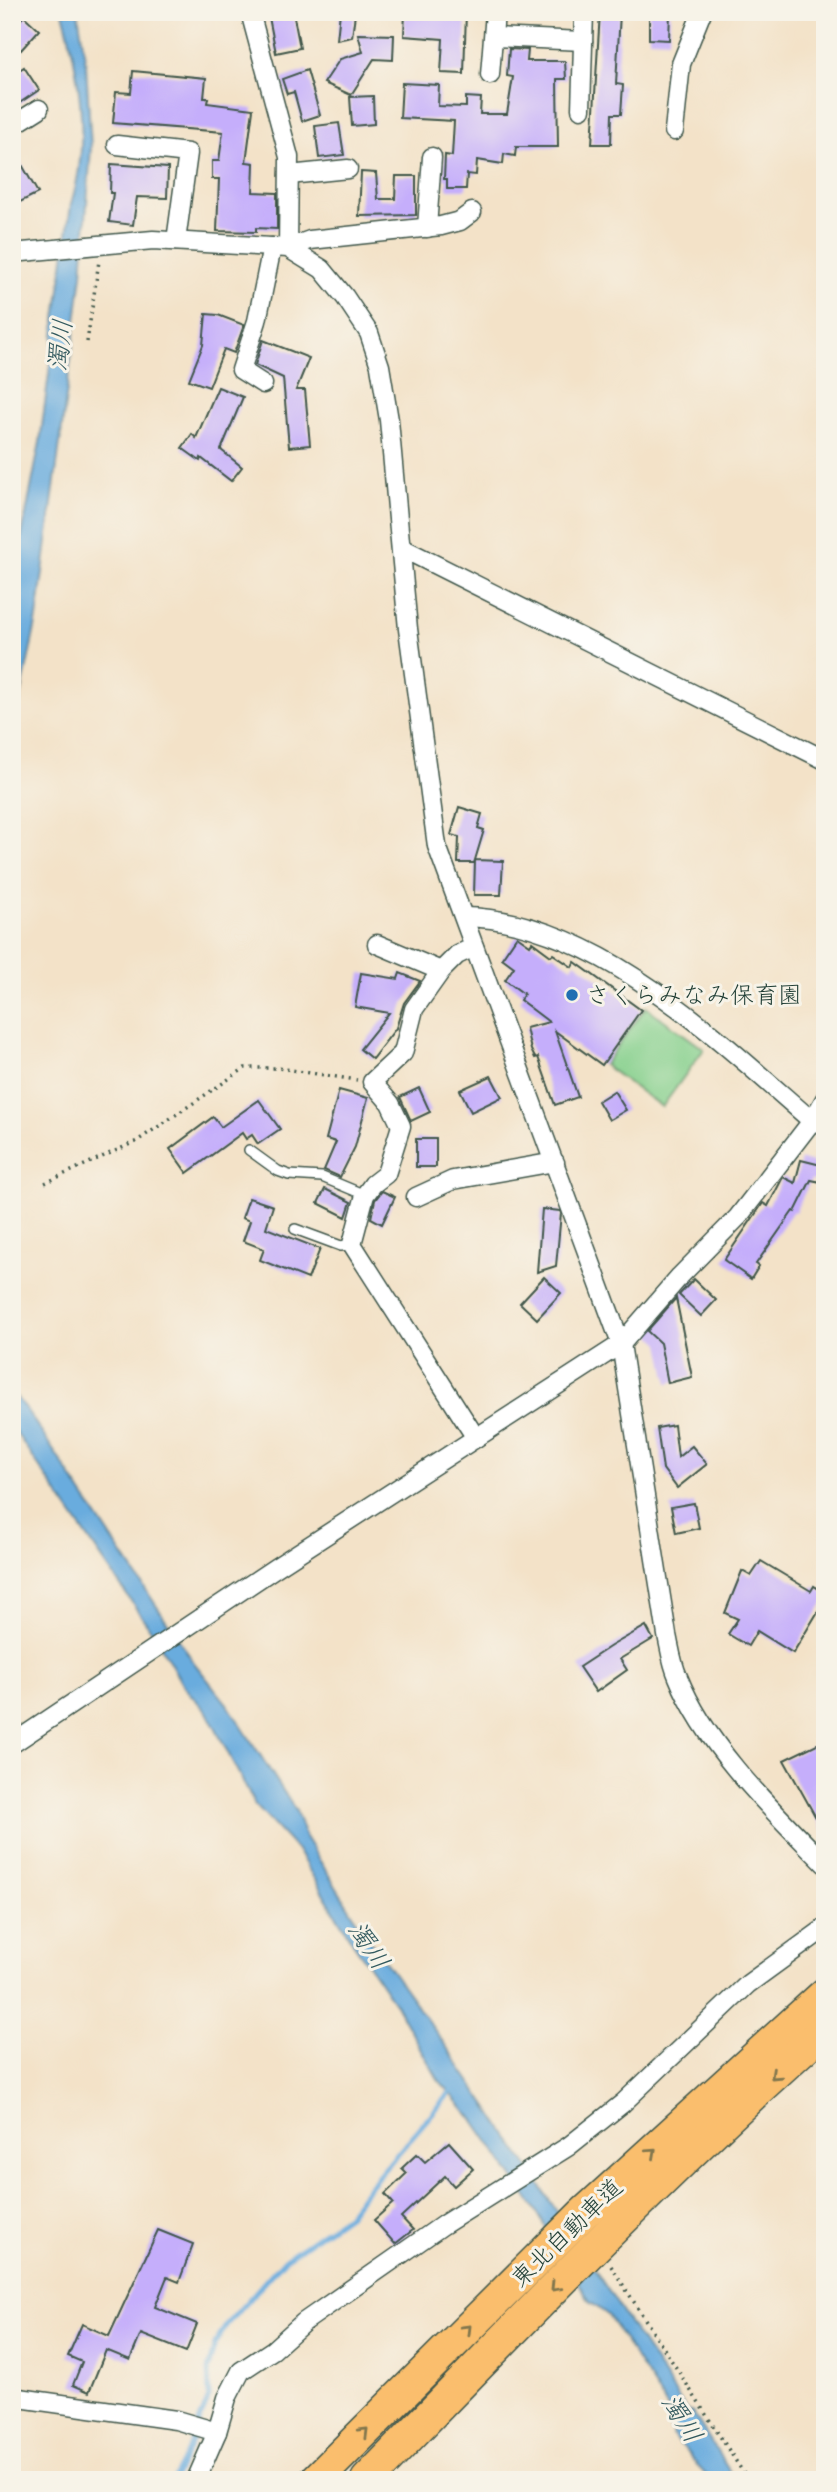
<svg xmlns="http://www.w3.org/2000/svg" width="837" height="2492" viewBox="0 0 837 2492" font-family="'Balsamiq Sans','Klee One',sans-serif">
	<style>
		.green { fill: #86d08d; stroke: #528660; stroke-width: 2 }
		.water { fill: #69acde; stroke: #447489; stroke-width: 2 }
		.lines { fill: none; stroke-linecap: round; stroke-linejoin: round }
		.stream { stroke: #69acde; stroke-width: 5 }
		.building { fill: #c5aefb }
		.service-casing { stroke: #3f564a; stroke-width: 12 }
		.minor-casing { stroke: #3f564a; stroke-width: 21 }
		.motorway-casing { stroke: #3f564a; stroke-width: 35 }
		.path { stroke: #3f564a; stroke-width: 3.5; stroke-dasharray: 2 5; stroke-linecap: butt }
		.service { stroke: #fff; stroke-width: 9 }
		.minor { stroke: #fff; stroke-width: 18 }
		.motorway { stroke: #fabe6d; stroke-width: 32 }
		.oneway { stroke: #82774e }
		.poi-dot { fill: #1f6fb2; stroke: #f7f3e8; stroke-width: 2.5 }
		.labels { text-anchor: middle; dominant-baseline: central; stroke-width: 6; stroke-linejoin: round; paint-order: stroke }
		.poi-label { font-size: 24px; fill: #1f3d34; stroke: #f7f3e8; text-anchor: start }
		.street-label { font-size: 24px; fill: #1f3d34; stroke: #f7f3e8 }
		.water-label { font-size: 26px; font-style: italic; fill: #32595e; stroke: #f7f3e8 }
	</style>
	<rect width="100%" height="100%" fill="#f7f3e8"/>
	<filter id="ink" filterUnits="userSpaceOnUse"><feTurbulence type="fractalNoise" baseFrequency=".0143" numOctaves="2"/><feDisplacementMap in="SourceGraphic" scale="14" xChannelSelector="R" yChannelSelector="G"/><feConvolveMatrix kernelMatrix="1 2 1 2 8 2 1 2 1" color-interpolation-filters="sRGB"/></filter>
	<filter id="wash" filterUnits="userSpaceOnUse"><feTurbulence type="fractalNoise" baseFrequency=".00686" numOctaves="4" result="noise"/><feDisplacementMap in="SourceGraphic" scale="28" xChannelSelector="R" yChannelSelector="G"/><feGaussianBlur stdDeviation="1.57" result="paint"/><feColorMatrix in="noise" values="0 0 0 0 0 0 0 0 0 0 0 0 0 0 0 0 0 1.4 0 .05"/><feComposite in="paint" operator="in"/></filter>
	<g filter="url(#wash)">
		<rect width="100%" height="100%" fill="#f3e2c8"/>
		<polygon class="green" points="646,1007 704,1049 662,1107 604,1065"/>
		<g class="water">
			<path d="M63,12H78L86,65L91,147L82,275L37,618L19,705L12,717V599L15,571L40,442L71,204C91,143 79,72 63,12Z"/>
			<polygon points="12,1392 28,1412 195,1664 228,1705 296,1811 305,1837 366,1935 443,2042 511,2141 686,2410 693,2413 735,2480 710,2480 674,2437 668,2421 673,2416 608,2315 590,2302 537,2212 473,2119 438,2079 395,2004 352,1941 297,1850 255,1805 207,1712 184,1687 155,1636 12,1427"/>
		</g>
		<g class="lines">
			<polyline class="stream" points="173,2480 190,2447 209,2397 208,2370 215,2344 227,2324 285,2259 348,2215 368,2188 454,2088"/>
		</g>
		<g id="blocks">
			<g class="building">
				<polygon points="268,12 293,12 300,48 276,53"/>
				<polygon points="340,12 355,14 352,37 337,40"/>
				<polygon points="405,12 466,12 464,74 441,73 443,39 404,36"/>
				<polygon points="600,12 620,13 616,84 623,85 621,114 612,114 611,144 592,144"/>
				<polygon points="649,12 670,12 669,40 649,39"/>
				<polygon points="24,16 39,30 21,50 12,42 12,28"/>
				<polygon points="358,34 394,35 393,60 374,59 351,95 324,83 340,59 363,52"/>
				<polygon points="509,49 528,50 527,61 565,61 566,79 557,79 558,147 516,147 515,156 504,154 503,164 477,160 476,175 467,174 466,189 447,189 447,179 444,179 445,155 452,156 454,121 400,118 402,83 439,85 438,106 466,107 466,97 481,98 480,114 507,114 513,77 507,76"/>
				<polygon points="24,67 39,90 12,108 12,75"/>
				<polygon points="307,70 320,115 302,121 294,92 287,94 282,79"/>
				<polygon points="133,71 206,78 204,98 208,98 207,103 253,109 246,162 254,163 253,192 277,193 277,229 256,228 256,232 217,231 219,179 212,179 212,161 219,161 223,132 113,123 116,92 131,93"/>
				<polygon points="373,96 374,124 352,126 350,97"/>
				<polygon points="339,123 344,155 319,158 315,126"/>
				<polygon points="12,147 38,193 12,206"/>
				<polygon points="111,164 168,168 167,198 137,197 133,225 109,222 113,193 110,193"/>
				<polygon points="361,172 376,173 378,199 395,199 396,176 416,176 416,215 359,216"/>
				<polygon points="206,314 218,315 244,325 234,353 224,349 209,387 189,380 203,345"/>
				<polygon points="263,340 309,358 296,390 305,390 310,445 289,447 283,378 255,365"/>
				<polygon points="218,387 243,397 221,450 242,467 231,481 201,458 200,461 182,448 192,434 196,438"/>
				<polygon points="459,807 482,814 478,828 484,830 475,860 503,861 501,895 474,895 475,860 474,863 458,863 459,837 451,835"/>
				<polygon points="517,936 530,945 532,942 551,956 553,954 572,967 575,962 641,1010 602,1065 555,1031 578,1097 555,1105 538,1057 535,1058 531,1050 526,1028 549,1022 520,1000 524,994 505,980 514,967 502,958"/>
				<polygon points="361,973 398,979 400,973 420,981 404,1003 396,1028 372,1059 360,1049 389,1013 355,1007"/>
				<polygon points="491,1076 502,1097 471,1112 460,1090"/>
				<polygon points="419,1088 430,1112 411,1121 400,1097"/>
				<polygon points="339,1090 368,1098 355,1147 340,1177 324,1170 336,1142 326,1139"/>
				<polygon points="614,1091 626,1110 609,1120 598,1101"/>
				<polygon points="259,1100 280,1129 258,1144 252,1135 246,1139 242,1133 187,1173 170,1149 213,1117 221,1127"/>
				<rect x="416" y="1139" width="20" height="28"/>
				<polygon points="801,1160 825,1166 821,1182 811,1180 795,1212 793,1211 756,1264 759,1266 751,1279 724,1260 763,1203 768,1206 783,1177 795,1183"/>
				<polygon points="325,1189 351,1202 346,1217 318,1203"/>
				<polygon points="382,1191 395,1197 382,1224 371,1218 375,1200"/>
				<polygon points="249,1198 273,1206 266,1228 320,1249 308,1279 260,1260 264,1249 243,1241 250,1221 242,1218"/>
				<polygon points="542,1209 560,1211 561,1213 556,1266 537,1272"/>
				<polygon points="544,1277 561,1293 537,1319 520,1303"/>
				<polygon points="694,1279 716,1300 701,1316 679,1295"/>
				<polygon points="676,1298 692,1377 668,1383 660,1343 647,1331"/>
				<polygon points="674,1425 678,1457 692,1446 707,1464 677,1488 663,1469 657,1428"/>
				<polygon points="694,1503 699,1528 676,1533 671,1507"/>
				<polygon points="761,1561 811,1591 814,1586 825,1593 825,1600 793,1653 757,1631 748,1646 728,1634 738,1619 725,1613 742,1571 751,1576"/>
				<polygon points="646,1626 653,1639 620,1659 627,1670 596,1692 579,1667 611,1646"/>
				<polygon points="825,1740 825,1834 784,1760"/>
				<polygon points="449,2142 473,2169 454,2186 445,2176 401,2217 413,2230 395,2244 374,2220 393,2203 385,2194 407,2173 402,2168 417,2154 425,2162"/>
				<polygon points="158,2230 193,2244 179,2282 167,2277 155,2307 197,2324 186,2352 141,2334 130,2360 106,2350 89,2392 73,2385 82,2362 68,2356 82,2324 109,2336"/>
			</g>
		</g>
	</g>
	<g filter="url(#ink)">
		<use href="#blocks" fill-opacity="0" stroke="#3f564a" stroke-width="2"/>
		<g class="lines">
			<g class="service-casing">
				<g id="service">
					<polyline points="249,1150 278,1171 289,1175 322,1177 365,1195"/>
					<polyline points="295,1229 341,1246 352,1244"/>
				</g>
			</g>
			<g class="minor-casing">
				<g id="minor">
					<polyline points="250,12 289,157 288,248 310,240 441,226 460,221 472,212"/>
					<polyline points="494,37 583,41"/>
					<polyline points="490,75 495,12"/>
					<polyline points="581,109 584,12"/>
					<polyline points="12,126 39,109"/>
					<polyline points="674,131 681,64 702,12"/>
					<polyline points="117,145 188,153 176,241"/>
					<polyline points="289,175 348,169"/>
					<polyline points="427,228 432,157"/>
					<path d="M12,253L153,240L288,248L322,269L345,297L369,333L380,366L389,420L408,629L437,846L621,1344L667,1635C670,1649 672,1664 678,1677C706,1747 772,1810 825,1864"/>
					<polyline points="263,384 241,370 257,321 272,247"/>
					<polyline points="402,548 825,760"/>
					<path d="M464,917C595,919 718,1039 812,1121L825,1125"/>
					<polyline points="377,944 441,971"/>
					<polyline points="474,947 457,955 441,971 414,1009 403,1053 372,1082 390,1103 401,1126 386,1174 373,1184 365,1195 352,1244 476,1438"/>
					<polyline points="416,1197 453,1180 555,1162"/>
					<polyline points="12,1744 275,1568 621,1344 680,1276 738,1217 812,1121 825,1099"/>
					<polyline points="12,2397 176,2420 217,2432"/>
					<polyline points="196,2480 217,2432 227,2398 241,2371 273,2350 304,2322 443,2225 569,2146 623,2103 748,1984 825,1928"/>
				</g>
			</g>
			<g class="motorway-casing">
				<g id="motorway">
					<polyline points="316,2480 583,2214 825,1994"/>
					<path d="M367,2480C517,2326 664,2171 825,2029"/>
				</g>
			</g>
			<g class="path">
				<polyline points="87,342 99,261"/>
				<polyline points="45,1183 137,1141 245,1068 278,1068 357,1080"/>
				<polyline points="611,2266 748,2480"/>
			</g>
			<use href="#service" class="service"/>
			<use href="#minor" class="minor"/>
			<use href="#motorway" class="motorway"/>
		</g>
		<defs><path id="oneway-chevron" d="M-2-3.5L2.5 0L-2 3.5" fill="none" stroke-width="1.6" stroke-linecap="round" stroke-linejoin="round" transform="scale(1.75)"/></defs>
		<g class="oneway">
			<use href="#oneway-chevron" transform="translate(775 2075) rotate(137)"/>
			<use href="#oneway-chevron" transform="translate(652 2152) rotate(-42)"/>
			<use href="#oneway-chevron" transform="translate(555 2287) rotate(134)"/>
			<use href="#oneway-chevron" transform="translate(467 2329) rotate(-45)"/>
			<use href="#oneway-chevron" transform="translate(364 2432) rotate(-45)"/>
		</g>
	</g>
	<circle class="poi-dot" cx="572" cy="995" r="7"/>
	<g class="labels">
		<g class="poi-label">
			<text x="586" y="995">さくらみなみ保育園</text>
		</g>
		<g class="street-label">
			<text transform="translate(567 2233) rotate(-44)">東北自動車道</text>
		</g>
		<g class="water-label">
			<text transform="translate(61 345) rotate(-83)">濁川</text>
			<text transform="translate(368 1946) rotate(56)">濁川</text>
			<text transform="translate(681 2419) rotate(58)">濁川</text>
		</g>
	</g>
	<rect width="837" height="2492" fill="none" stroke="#f7f3e8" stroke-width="42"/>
</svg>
